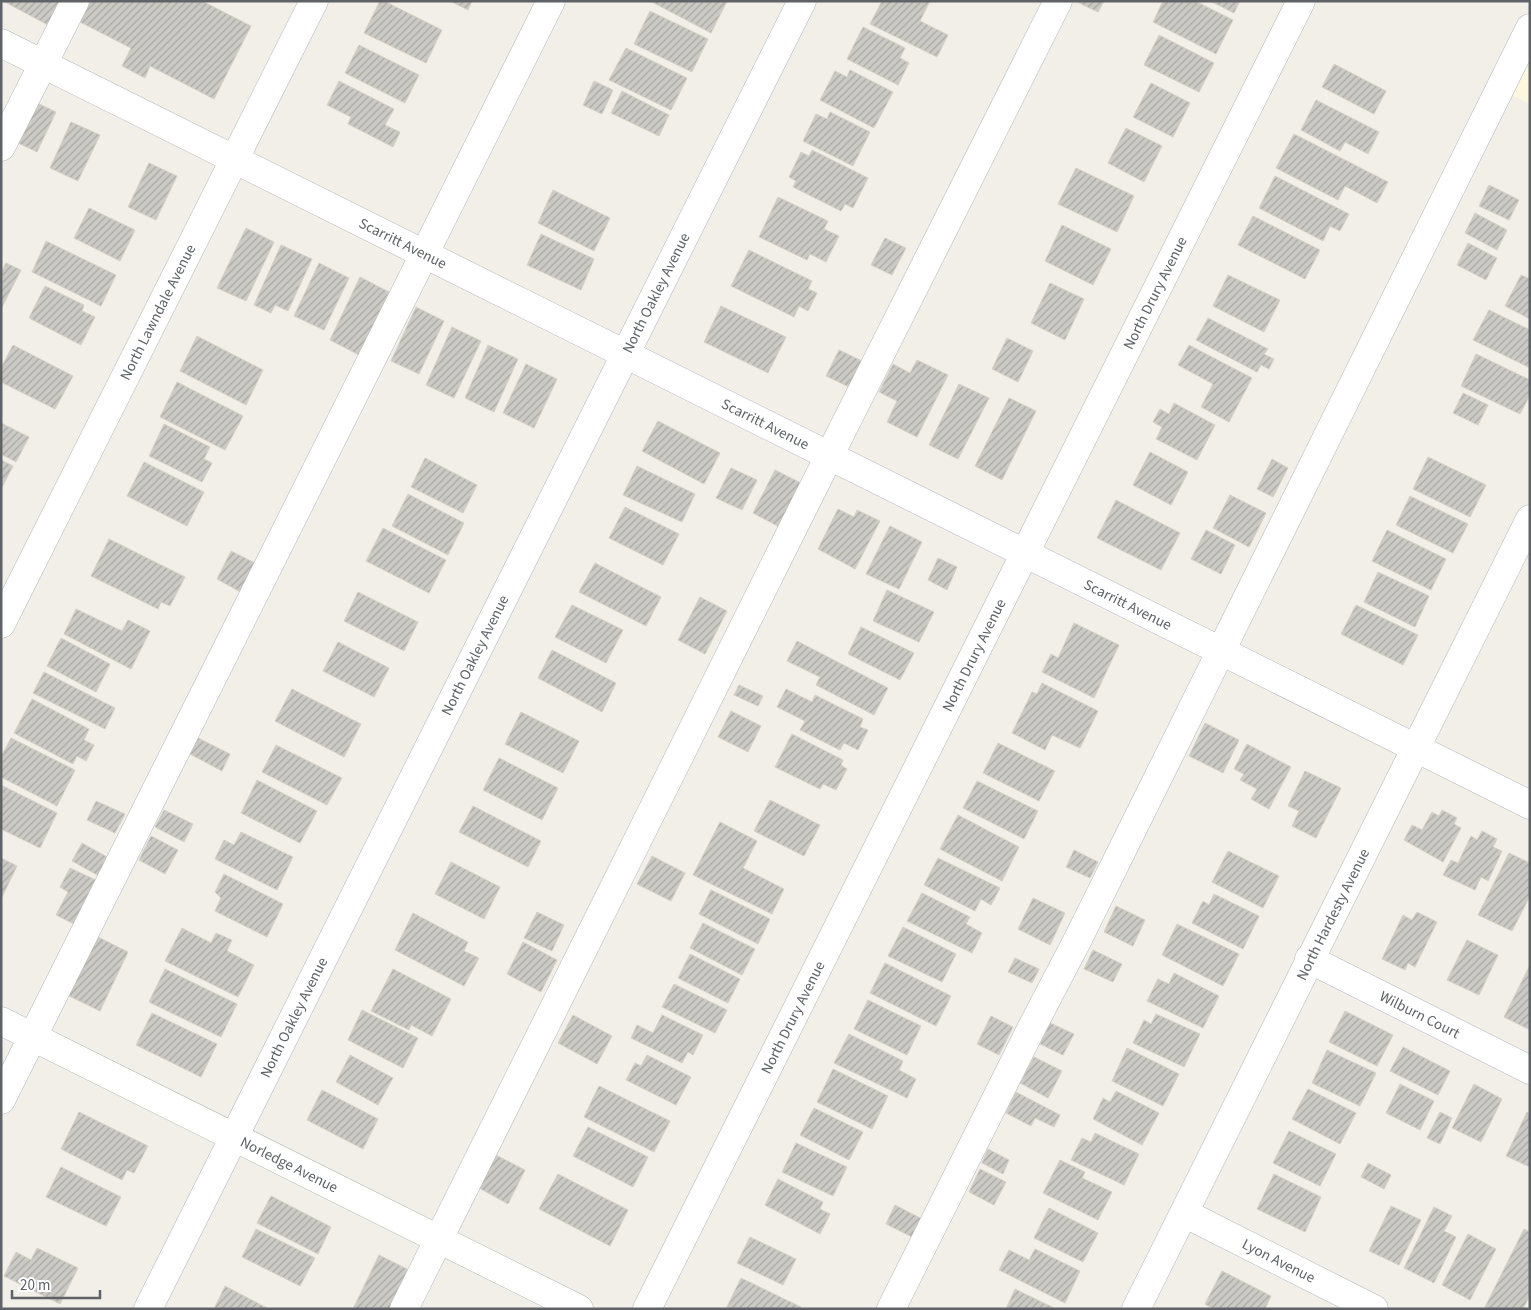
<svg xmlns="http://www.w3.org/2000/svg" width="1531" height="1310" viewBox="0 0 1531 1310" font-family="'Source Sans 3',sans-serif">
	<style>
		.commercial { fill: #fef7e0 }
		.building { fill: url(#building-hatch); stroke: #d6d1c6 }
		.lines { fill: none; stroke-linecap: round; stroke-linejoin: round }
		.minor-casing { stroke: #b5b8bc; stroke-width: 29 }
		.minor { stroke: #fff; stroke-width: 28 }
		.labels { text-anchor: middle; dominant-baseline: central; stroke-width: 5; stroke-linejoin: round; paint-order: stroke }
		.street-label { font-size: 15px; fill: #5f6368; stroke: #fff }
	</style>
	<defs>
		<pattern id="building-hatch" width="6" height="6" patternUnits="userSpaceOnUse" patternTransform="scale(1.25)"><rect width="6" height="6" fill="#cccac5"/><path d="M-1 1l2-2M0 6l6-6M5 7l2-2" fill="none" stroke="#a9a8a4"/></pattern>
	</defs>
	<rect width="100%" height="100%" fill="#f1efe8"/>
	<polygon class="commercial" points="1530,13 1530,104 1493,86"/>
	<g class="building">
		<polygon points="3,1 60,1 48,25"/>
		<polygon points="88,1 202,1 251,26 214,99 150,66 145,78 122,66 131,48 78,21"/>
		<polygon points="380,1 384,1 442,30 426,63 364,33"/>
		<polygon points="450,1 472,1 468,10"/>
		<polygon points="650,1 727,1 711,33"/>
		<polygon points="882,1 930,1 920,21 948,35 937,57 870,24"/>
		<polygon points="1078,1 1104,1 1098,12 1077,2"/>
		<polygon points="1163,1 1195,1 1233,20 1216,54 1153,22"/>
		<polygon points="1210,1 1240,1 1234,13"/>
		<polygon points="650,11 708,39 692,72 634,44"/>
		<polygon points="863,27 905,48 900,58 909,63 898,85 847,59"/>
		<polygon points="1159,35 1214,63 1199,92 1144,65"/>
		<polygon points="359,45 419,75 405,103 345,73"/>
		<polygon points="626,48 687,78 671,110 609,80"/>
		<polygon points="1334,64 1386,91 1374,114 1322,87"/>
		<polygon points="850,70 893,92 874,128 820,100 835,71 847,77"/>
		<polygon points="339,81 394,109 385,125 400,132 393,147 348,124 351,117 327,105"/>
		<polygon points="594,81 613,90 602,114 583,105"/>
		<polygon points="1151,83 1190,103 1173,137 1133,117"/>
		<polygon points="622,91 669,115 659,136 611,113"/>
		<polygon points="1316,100 1379,132 1368,154 1345,142 1340,151 1301,130"/>
		<polygon points="35,102 56,112 37,152 16,142"/>
		<polygon points="830,112 870,132 853,166 803,141 816,114 827,119"/>
		<polygon points="71,122 100,135 78,181 50,168"/>
		<polygon points="1126,128 1162,146 1144,182 1108,163"/>
		<polygon points="1294,134 1388,182 1377,203 1345,186 1338,200 1276,168"/>
		<polygon points="812,150 868,178 853,208 845,204 841,211 793,187 796,181 789,177 801,152 809,156"/>
		<polygon points="149,163 177,176 156,220 128,207"/>
		<polygon points="1076,168 1134,196 1117,232 1058,204"/>
		<polygon points="1275,176 1349,214 1340,231 1330,226 1323,241 1259,208"/>
		<polygon points="1489,185 1519,200 1509,220 1479,206"/>
		<polygon points="553,190 610,218 594,251 538,223"/>
		<polygon points="778,197 828,221 824,229 839,236 826,262 810,254 807,260 759,237"/>
		<polygon points="89,208 135,230 120,261 74,238"/>
		<polygon points="1475,213 1507,230 1497,250 1465,233"/>
		<polygon points="1253,216 1320,250 1305,279 1238,245"/>
		<polygon points="1062,225 1111,249 1093,285 1045,261"/>
		<polygon points="246,228 274,242 246,301 217,288"/>
		<polygon points="541,234 594,259 581,290 527,265"/>
		<polygon points="885,238 906,248 892,275 871,265"/>
		<polygon points="46,241 116,275 101,306 32,272"/>
		<polygon points="1468,243 1497,258 1486,280 1457,265"/>
		<polygon points="281,245 312,259 288,311 275,305 271,313 254,305"/>
		<polygon points="749,250 812,281 808,289 817,293 808,311 799,306 794,317 731,286"/>
		<polygon points="6,263 21,270 1,309 1,273"/>
		<polygon points="319,263 349,278 324,330 294,316"/>
		<polygon points="1228,275 1280,300 1264,332 1213,306"/>
		<polygon points="1521,275 1530,279 1530,319 1505,306"/>
		<polygon points="360,277 389,292 359,355 330,340"/>
		<polygon points="1050,283 1084,299 1065,340 1031,323"/>
		<polygon points="45,286 84,305 82,311 95,317 81,345 29,318"/>
		<polygon points="721,306 786,337 768,373 704,342"/>
		<polygon points="416,307 444,321 419,374 391,361"/>
		<polygon points="1489,310 1530,330 1530,368 1473,340"/>
		<polygon points="1208,318 1268,349 1264,354 1274,359 1269,369 1261,365 1257,372 1196,340"/>
		<polygon points="452,327 481,341 454,398 426,385"/>
		<polygon points="197,336 263,370 246,405 180,371"/>
		<polygon points="1007,338 1033,351 1018,382 992,369"/>
		<polygon points="13,345 73,376 55,409 1,382 1,368"/>
		<polygon points="488,345 518,359 494,412 465,398"/>
		<polygon points="1189,345 1252,378 1229,422 1201,407 1213,384 1178,365"/>
		<polygon points="839,350 862,361 849,387 826,376"/>
		<polygon points="1476,354 1530,380 1530,395 1520,414 1461,386"/>
		<polygon points="917,360 948,375 917,437 887,422 897,401 879,392 893,364 910,373"/>
		<polygon points="526,364 557,379 534,428 503,413"/>
		<polygon points="177,382 243,416 225,450 160,417"/>
		<polygon points="959,384 989,398 958,459 929,445"/>
		<polygon points="1463,393 1488,405 1478,425 1453,413"/>
		<polygon points="1009,398 1036,411 1002,480 975,466"/>
		<polygon points="1174,403 1215,425 1197,460 1156,439 1162,427 1153,422 1160,409 1169,414"/>
		<polygon points="658,421 720,453 704,484 642,451"/>
		<polygon points="1,423 29,437 16,462 1,454"/>
		<polygon points="164,424 210,447 204,459 212,463 202,482 149,456"/>
		<polygon points="1150,452 1188,472 1171,505 1133,485"/>
		<polygon points="1428,457 1486,485 1470,517 1413,489"/>
		<polygon points="425,458 477,485 463,513 411,487"/>
		<polygon points="1272,459 1288,468 1273,497 1257,489"/>
		<polygon points="1,460 13,466 1,489"/>
		<polygon points="144,462 204,492 187,526 127,496"/>
		<polygon points="637,466 695,494 682,522 623,495"/>
		<polygon points="731,468 757,480 742,510 716,498"/>
		<polygon points="775,470 803,484 781,528 753,513"/>
		<polygon points="408,494 464,523 448,555 392,526"/>
		<polygon points="1230,495 1266,513 1249,547 1213,528"/>
		<polygon points="1410,496 1468,524 1453,553 1396,525"/>
		<polygon points="1116,500 1180,533 1161,570 1097,538"/>
		<polygon points="625,507 679,534 663,565 609,538"/>
		<polygon points="838,509 854,517 857,510 880,521 855,569 818,549"/>
		<polygon points="890,526 922,542 899,589 866,574"/>
		<polygon points="383,528 446,560 429,593 366,561"/>
		<polygon points="1206,530 1235,545 1221,574 1191,559"/>
		<polygon points="1387,530 1446,559 1431,590 1372,561"/>
		<polygon points="109,539 185,577 170,606 161,602 158,609 91,576"/>
		<polygon points="231,551 259,565 244,594 217,579"/>
		<polygon points="938,558 957,567 947,590 928,580"/>
		<polygon points="595,563 661,597 646,626 579,592"/>
		<polygon points="1378,572 1429,596 1415,627 1364,602"/>
		<polygon points="887,590 934,612 919,642 873,621"/>
		<polygon points="358,592 418,622 404,651 344,621"/>
		<polygon points="700,597 727,611 705,654 678,640"/>
		<polygon points="572,605 623,630 606,663 555,637"/>
		<polygon points="1356,605 1418,635 1403,665 1341,634"/>
		<polygon points="76,609 122,631 128,620 150,631 131,669 64,634"/>
		<polygon points="1074,623 1119,645 1094,698 1042,672 1051,654 1058,658"/>
		<polygon points="861,627 914,653 900,680 848,654"/>
		<polygon points="61,638 110,664 96,692 47,666"/>
		<polygon points="797,641 888,688 874,715 816,685 820,677 787,661"/>
		<polygon points="338,642 389,668 374,697 323,671"/>
		<polygon points="552,650 616,683 602,712 538,678"/>
		<polygon points="44,672 115,708 105,729 33,693"/>
		<polygon points="1042,683 1098,711 1080,748 1052,735 1045,750 1012,733 1032,692 1037,694"/>
		<polygon points="739,685 763,696 758,706 734,695"/>
		<polygon points="292,689 361,724 344,757 275,721"/>
		<polygon points="786,689 812,702 815,695 863,719 860,727 868,730 858,750 844,743 840,750 800,730 805,721 777,707"/>
		<polygon points="32,699 89,729 84,740 94,745 86,761 77,756 73,764 14,733"/>
		<polygon points="731,711 761,726 748,752 718,737"/>
		<polygon points="521,712 579,741 563,773 505,744"/>
		<polygon points="1205,723 1239,740 1223,773 1189,756"/>
		<polygon points="792,734 843,760 841,765 847,769 836,790 823,784 820,789 775,767"/>
		<polygon points="11,738 75,770 57,806 1,777 1,757"/>
		<polygon points="198,738 230,754 222,771 190,754"/>
		<polygon points="998,743 1055,771 1039,801 983,773"/>
		<polygon points="1247,744 1291,767 1269,809 1251,799 1257,789 1240,780 1244,774 1234,769"/>
		<polygon points="276,745 342,778 327,805 262,772"/>
		<polygon points="499,758 558,788 542,820 483,790"/>
		<polygon points="1305,771 1341,788 1316,838 1292,826 1299,811 1288,806"/>
		<polygon points="257,780 317,811 300,843 241,813"/>
		<polygon points="977,781 1038,811 1024,839 963,808"/>
		<polygon points="1,785 57,813 40,848 1,829"/>
		<polygon points="770,800 820,825 804,856 754,831"/>
		<polygon points="96,801 125,814 115,833 87,820"/>
		<polygon points="473,806 541,841 528,867 459,832"/>
		<polygon points="164,810 193,824 184,842 155,827"/>
		<polygon points="1442,810 1457,818 1454,824 1461,828 1443,862 1404,840 1412,825 1422,830 1432,812 1439,816"/>
		<polygon points="958,815 1019,847 1002,881 940,849"/>
		<polygon points="720,822 757,841 743,868 784,889 772,914 693,875"/>
		<polygon points="1482,831 1497,839 1493,847 1502,851 1488,881 1481,877 1475,890 1443,875 1451,860 1458,863 1471,836 1477,840"/>
		<polygon points="241,832 293,857 277,890 215,859 224,840 234,845"/>
		<polygon points="151,836 178,850 165,874 139,860"/>
		<polygon points="82,843 109,858 99,876 72,861"/>
		<polygon points="1074,850 1098,862 1090,878 1066,867"/>
		<polygon points="1228,851 1279,876 1263,908 1212,882"/>
		<polygon points="1509,853 1530,863 1530,896 1512,931 1478,915"/>
		<polygon points="652,856 685,873 671,901 637,884"/>
		<polygon points="1,858 17,866 1,899"/>
		<polygon points="938,858 1000,888 991,905 981,899 975,911 924,885"/>
		<polygon points="451,862 500,887 484,919 435,894"/>
		<polygon points="70,868 100,882 78,926 56,915 68,892 60,887"/>
		<polygon points="224,874 283,904 267,937 215,911 221,898 215,892"/>
		<polygon points="711,890 770,919 758,944 699,914"/>
		<polygon points="922,893 970,917 966,924 982,933 972,953 907,921"/>
		<polygon points="1214,894 1259,916 1243,949 1192,923 1203,901 1209,905"/>
		<polygon points="1033,898 1065,913 1050,945 1018,929"/>
		<polygon points="1116,906 1145,920 1133,946 1104,932"/>
		<polygon points="537,912 564,925 552,951 524,938"/>
		<polygon points="1417,912 1437,922 1415,967 1408,963 1405,970 1382,959 1403,915 1412,920"/>
		<polygon points="413,913 468,942 464,951 479,958 464,986 395,950"/>
		<polygon points="703,923 755,949 742,975 690,948"/>
		<polygon points="1177,924 1239,954 1223,986 1162,955"/>
		<polygon points="903,927 956,954 942,982 888,956"/>
		<polygon points="182,928 211,943 216,933 232,940 227,951 254,965 238,997 165,961"/>
		<polygon points="96,936 128,952 100,1011 67,995"/>
		<polygon points="1467,940 1498,955 1479,995 1447,980"/>
		<polygon points="523,942 557,960 541,992 507,974"/>
		<polygon points="1093,950 1122,964 1113,982 1084,969"/>
		<polygon points="690,954 740,979 728,1003 678,978"/>
		<polygon points="1015,958 1039,969 1032,983 1008,972"/>
		<polygon points="885,963 951,996 936,1026 870,993"/>
		<polygon points="1530,965 1530,1030 1504,1017"/>
		<polygon points="165,969 237,1004 221,1037 149,1002"/>
		<polygon points="393,969 451,999 432,1036 411,1025 409,1030 371,1011"/>
		<polygon points="1174,973 1219,996 1203,1028 1147,1001 1158,979 1169,984"/>
		<polygon points="674,984 727,1010 715,1033 662,1007"/>
		<polygon points="868,1000 921,1026 907,1055 854,1029"/>
		<polygon points="362,1010 418,1038 403,1068 348,1040"/>
		<polygon points="1345,1011 1393,1035 1377,1066 1329,1042"/>
		<polygon points="152,1013 217,1044 201,1077 136,1045"/>
		<polygon points="1156,1014 1200,1034 1184,1067 1133,1043 1144,1020 1151,1024"/>
		<polygon points="573,1015 612,1036 597,1064 558,1043"/>
		<polygon points="662,1015 703,1035 693,1055 688,1052 682,1063 631,1038 637,1025 653,1033"/>
		<polygon points="991,1016 1013,1027 999,1055 977,1044"/>
		<polygon points="1050,1023 1074,1034 1063,1055 1040,1044"/>
		<polygon points="849,1034 903,1061 899,1070 916,1079 907,1098 834,1063"/>
		<polygon points="1403,1047 1450,1071 1438,1095 1390,1071"/>
		<polygon points="1127,1048 1179,1074 1163,1106 1112,1081"/>
		<polygon points="1327,1050 1376,1073 1360,1106 1312,1083"/>
		<polygon points="350,1055 393,1078 378,1105 336,1082"/>
		<polygon points="647,1055 691,1077 676,1105 626,1080 635,1063 641,1066"/>
		<polygon points="1034,1057 1062,1071 1048,1098 1020,1083"/>
		<polygon points="833,1069 888,1096 872,1129 817,1102"/>
		<polygon points="1400,1084 1434,1101 1420,1130 1386,1113"/>
		<polygon points="1474,1084 1502,1099 1481,1142 1452,1128"/>
		<polygon points="599,1086 670,1121 654,1152 584,1117"/>
		<polygon points="1308,1089 1356,1113 1340,1144 1292,1119"/>
		<polygon points="322,1090 378,1119 363,1149 307,1120"/>
		<polygon points="1116,1091 1159,1113 1142,1145 1093,1119 1103,1098 1110,1102"/>
		<polygon points="1016,1092 1060,1115 1054,1127 1035,1118 1031,1126 1006,1113"/>
		<polygon points="814,1108 863,1132 849,1160 800,1135"/>
		<polygon points="79,1112 148,1146 134,1173 127,1170 122,1180 61,1149"/>
		<polygon points="1440,1112 1452,1118 1440,1144 1427,1138"/>
		<polygon points="1527,1112 1530,1114 1530,1167 1506,1156"/>
		<polygon points="588,1127 648,1157 633,1187 573,1156"/>
		<polygon points="1289,1131 1336,1154 1320,1186 1273,1163"/>
		<polygon points="1095,1133 1139,1154 1124,1185 1071,1160 1082,1138 1091,1142"/>
		<polygon points="796,1143 847,1167 833,1196 782,1172"/>
		<polygon points="988,1149 1009,1160 1003,1174 982,1163"/>
		<polygon points="496,1155 525,1170 508,1204 479,1188"/>
		<polygon points="1060,1160 1085,1172 1082,1178 1112,1192 1098,1220 1043,1193"/>
		<polygon points="1368,1163 1391,1175 1384,1189 1361,1177"/>
		<polygon points="61,1167 121,1197 106,1226 46,1197"/>
		<polygon points="980,1169 1006,1182 994,1205 969,1192"/>
		<polygon points="558,1174 628,1210 610,1246 539,1209"/>
		<polygon points="1274,1174 1321,1197 1305,1232 1257,1209"/>
		<polygon points="778,1179 823,1202 820,1209 830,1214 820,1234 765,1205"/>
		<polygon points="271,1196 331,1227 318,1254 257,1223"/>
		<polygon points="895,1205 922,1219 912,1237 886,1224"/>
		<polygon points="1391,1206 1421,1220 1399,1265 1369,1251"/>
		<polygon points="1434,1207 1452,1216 1444,1231 1456,1237 1434,1283 1404,1268"/>
		<polygon points="1049,1208 1098,1233 1083,1262 1034,1238"/>
		<polygon points="256,1229 315,1258 300,1286 242,1257"/>
		<polygon points="1524,1229 1530,1232 1530,1295 1523,1309 1484,1309"/>
		<polygon points="1468,1234 1496,1249 1470,1300 1442,1285"/>
		<polygon points="750,1237 796,1259 783,1285 737,1263"/>
		<polygon points="37,1248 78,1268 60,1304 4,1276 16,1252 31,1260"/>
		<polygon points="1035,1249 1080,1271 1065,1303 999,1270 1009,1250 1029,1260"/>
		<polygon points="379,1255 411,1271 392,1309 353,1309"/>
		<polygon points="1222,1271 1271,1296 1265,1309 1213,1309 1205,1304"/>
		<polygon points="741,1278 801,1307 800,1309 726,1309"/>
		<polygon points="225,1286 269,1309 214,1309"/>
		<polygon points="1015,1289 1056,1309 1006,1309"/>
	</g>
	<g class="lines">
		<g class="minor-casing">
			<g id="minor">
				<path id="s1" d="M1,43L1530,805"/>
				<polyline points="1,147 75,1"/>
				<path id="s2" d="M1,624L314,1"/>
				<path id="s3" d="M1309,959L1530,1070"/>
				<path id="s4" d="M1,1021L579,1309"/>
				<polyline points="1,1100 551,1"/>
				<path id="s5" d="M1184,1213L1374,1309"/>
				<path id="s6" d="M148,1309L802,1"/>
				<polyline points="404,1309 791,532 1058,1"/>
				<path id="s7" d="M647,1309L1301,1"/>
				<polyline points="891,1309 1032,1027 1077,941 1530,28"/>
				<path id="s8" d="M1136,1309L1530,519"/>
			</g>
		</g>
		<use href="#minor" class="minor"/>
	</g>
	<g class="labels">
		<g class="street-label">
			<text stroke="none"><textPath href="#s1" startOffset="449">Scarritt Avenue</textPath></text>
			<text stroke="none"><textPath href="#s6" startOffset="1136">North Oakley Avenue</textPath></text>
			<text stroke="none"><textPath href="#s7" startOffset="1136">North Drury Avenue</textPath></text>
			<text stroke="none"><textPath href="#s2" startOffset="349">North Lawndale Avenue</textPath></text>
			<text stroke="none"><textPath href="#s1" startOffset="854">Scarritt Avenue</textPath></text>
			<text stroke="none"><textPath href="#s1" startOffset="1259">Scarritt Avenue</textPath></text>
			<text stroke="none"><textPath href="#s6" startOffset="731">North Oakley Avenue</textPath></text>
			<text stroke="none"><textPath href="#s7" startOffset="731">North Drury Avenue</textPath></text>
			<text stroke="none"><textPath href="#s8" startOffset="441">North Hardesty Avenue</textPath></text>
			<text stroke="none"><textPath href="#s3" startOffset="124">Wilburn Court</textPath></text>
			<text stroke="none"><textPath href="#s6" startOffset="326">North Oakley Avenue</textPath></text>
			<text stroke="none"><textPath href="#s7" startOffset="326">North Drury Avenue</textPath></text>
			<text stroke="none"><textPath href="#s4" startOffset="322">Norledge Avenue</textPath></text>
			<text stroke="none"><textPath href="#s5" startOffset="106">Lyon Avenue</textPath></text>
		</g>
	</g>
	<rect width="1531" height="1310" fill="none" stroke="#5f6368" stroke-width="5"/>
	<path d="M12 1290v8h88v-8" fill="none" stroke="#5f6368" stroke-width="2.5"/>
	<text x="20" y="1290" font-size="15" fill="#5f6368" stroke="#ffffff" stroke-width="4" paint-order="stroke">20 m</text>
</svg>
